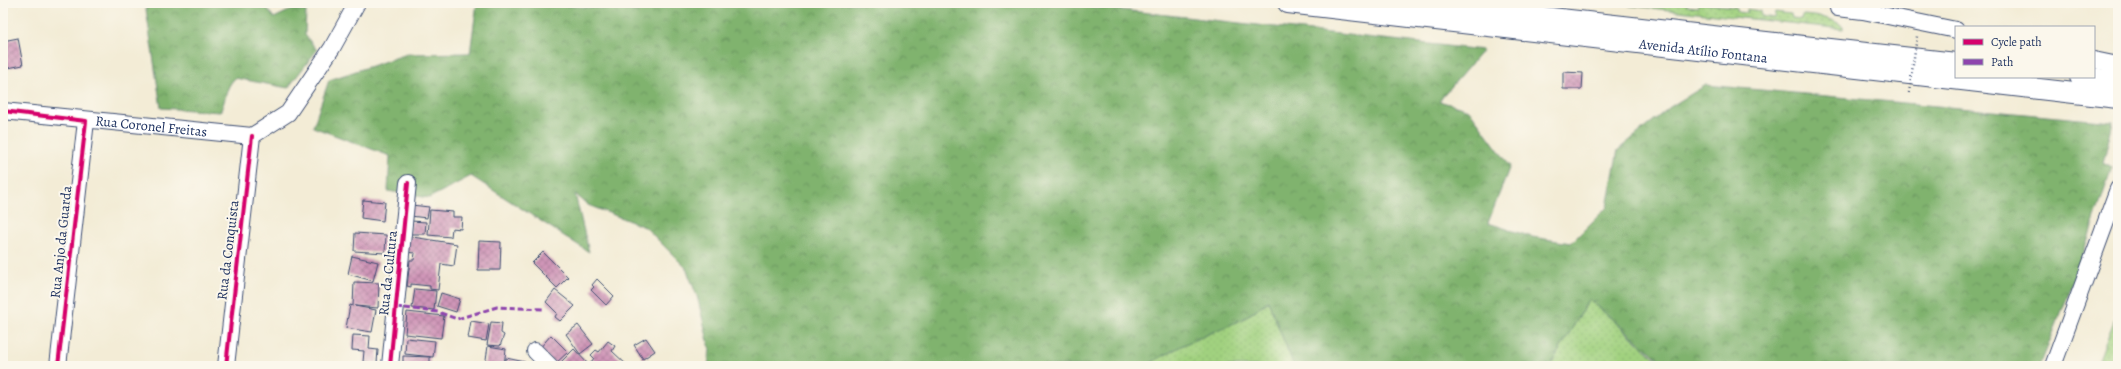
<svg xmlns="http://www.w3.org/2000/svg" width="2121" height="369" viewBox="0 0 2121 369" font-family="Alegreya,serif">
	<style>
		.grass { fill: url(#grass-dots); stroke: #5e806e }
		.forest { fill: url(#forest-crowns); stroke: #4e7166 }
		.building { fill: url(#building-cross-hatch) }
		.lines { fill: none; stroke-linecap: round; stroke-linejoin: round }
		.minor-casing { stroke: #3b4b70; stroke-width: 18 }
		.major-casing { stroke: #3b4b70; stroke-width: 22 }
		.path { stroke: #3b4b70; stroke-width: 2.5; stroke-dasharray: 1 3; stroke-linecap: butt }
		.minor { stroke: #fff; stroke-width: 16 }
		.major { stroke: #fff; stroke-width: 20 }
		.path-bridge { stroke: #3b4b70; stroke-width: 2.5; stroke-dasharray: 1 3; stroke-linecap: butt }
		.quiet { stroke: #8e44ad; stroke-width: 3; stroke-dasharray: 6 3; stroke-linecap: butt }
		.cycleway-casing { stroke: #fbf7ec; stroke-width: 6 }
		.cycleway { stroke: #d6006c; stroke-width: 4 }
		.labels { text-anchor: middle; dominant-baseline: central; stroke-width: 4; stroke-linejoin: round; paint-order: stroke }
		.street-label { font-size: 14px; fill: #1b2f5e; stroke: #fbf7ec }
	</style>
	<defs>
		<pattern id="grass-dots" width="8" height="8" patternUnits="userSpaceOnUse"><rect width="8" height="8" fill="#a1d17f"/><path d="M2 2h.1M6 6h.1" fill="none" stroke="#8ab470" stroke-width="1.8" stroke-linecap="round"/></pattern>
		<pattern id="forest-crowns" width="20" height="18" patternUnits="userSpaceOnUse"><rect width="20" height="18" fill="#80b36e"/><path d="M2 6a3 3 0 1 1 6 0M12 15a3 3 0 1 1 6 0" fill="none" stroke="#68925e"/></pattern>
		<pattern id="building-cross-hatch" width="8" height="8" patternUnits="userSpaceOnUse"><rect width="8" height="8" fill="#d096b8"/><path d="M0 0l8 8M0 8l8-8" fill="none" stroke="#a87b99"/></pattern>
	</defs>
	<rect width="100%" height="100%" fill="#fbf7ec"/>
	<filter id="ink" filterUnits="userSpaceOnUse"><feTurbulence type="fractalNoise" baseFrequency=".025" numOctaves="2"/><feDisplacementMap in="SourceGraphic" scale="8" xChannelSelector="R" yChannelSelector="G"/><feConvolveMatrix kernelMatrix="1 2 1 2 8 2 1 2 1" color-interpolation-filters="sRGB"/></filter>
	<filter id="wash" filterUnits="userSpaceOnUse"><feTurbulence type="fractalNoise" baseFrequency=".012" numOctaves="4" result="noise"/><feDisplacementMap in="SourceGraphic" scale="16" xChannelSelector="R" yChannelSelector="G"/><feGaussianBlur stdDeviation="0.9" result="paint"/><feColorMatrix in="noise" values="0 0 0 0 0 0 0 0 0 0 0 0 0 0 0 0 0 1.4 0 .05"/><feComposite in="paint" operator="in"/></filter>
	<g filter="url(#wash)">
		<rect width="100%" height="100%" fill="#f3ecd6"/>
		<g class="grass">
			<path d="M1605,3H1687V6L1698,7V3L1736,7L1738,12L1747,13V9L1761,11V16L1774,18L1775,12L1791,14L1792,18L1802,19L1803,15C1817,16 1831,18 1843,26V29Z"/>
			<polygon points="1589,299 1661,363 1659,366 1550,366"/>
			<polygon points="1269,301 1294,366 1145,366 1183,345 1243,319"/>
			<polygon points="2118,311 2118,366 2097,366 2097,364"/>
		</g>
		<g class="forest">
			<path d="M145,3H263L274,18L293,9L306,11L305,35L317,50L288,88L235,78C224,89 227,99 220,112L161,108Z"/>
			<polygon points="477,3 532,3 637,11 647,3 1059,3 1483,50 1439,101 1469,110 1510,166 1488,223 1532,237 1571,243 1607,207 1618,150 1670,107 1706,85 2113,122 2103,163 2112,168 2074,280 2040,366 1667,366 1589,299 1550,366 1294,366 1268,301 1243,319 1183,345 1145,366 708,366 710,349 697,296 686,268 645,227 588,205 575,194 589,252 471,176 429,198 388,191 390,156 313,127 329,80 407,54 470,53"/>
		</g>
		<g id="blocks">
			<g class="building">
				<polygon points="18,38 23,65 3,69 3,41"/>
				<polygon points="1563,72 1583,73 1582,89 1563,89"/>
				<polygon points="363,200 385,202 383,221 361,218"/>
				<polygon points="411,205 429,207 427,218 410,216"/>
				<polygon points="430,210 453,212 453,217 462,217 461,229 452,228 451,237 428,235"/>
				<polygon points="411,221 426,222 425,234 410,234"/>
				<polygon points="355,233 386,235 385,253 354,251"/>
				<polygon points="406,236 457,244 454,266 441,264 438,290 430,289 430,286 411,284 411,287 407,286 410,260 414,260 415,253 404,252"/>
				<polygon points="479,241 501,242 500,270 478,270"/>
				<polygon points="543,252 568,277 557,288 532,263"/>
				<polygon points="352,256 378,262 373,281 348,274"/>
				<polygon points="597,279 614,296 606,305 591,290 594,287 592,285"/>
				<polygon points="354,282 379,283 378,308 355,306 376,310 372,332 346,328 350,305 353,306"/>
				<polygon points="415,289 436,291 434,310 412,308"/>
				<polygon points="555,290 575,306 560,321 555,317 557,313 546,302"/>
				<polygon points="441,293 460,299 456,312 437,306"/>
				<polygon points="407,312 444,316 441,338 405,334"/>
				<polygon points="471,321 489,324 486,341 468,338"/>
				<polygon points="491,322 502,323 501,333 504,335 500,346 487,345"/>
				<polygon points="578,325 593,344 580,354 566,334"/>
				<polygon points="353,335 370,336 369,349 378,350 377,363 363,362 364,351 352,350"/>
				<polygon points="551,335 568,352 555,364 539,349"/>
				<polygon points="406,338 435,341 433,357 405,354"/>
				<polygon points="646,338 655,351 643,359 634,345"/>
				<polygon points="608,341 615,346 612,351 628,366 558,365 574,349 589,365 594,358 591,355 596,350 599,352"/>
				<polygon points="488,346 506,349 504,366 485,366"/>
				<polygon points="403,356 430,357 430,366 403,366"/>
				<polygon points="506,358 525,362 525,366 506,366"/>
			</g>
		</g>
	</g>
	<g filter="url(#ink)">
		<use href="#blocks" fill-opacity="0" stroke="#3b4b70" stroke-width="1"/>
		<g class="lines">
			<g class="minor-casing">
				<g id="minor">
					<polyline points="1837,3 1838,8 1863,11 1956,30"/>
					<polyline points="2094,60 2118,65"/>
					<path id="s1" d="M3,111L252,136"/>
					<polyline points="252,136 288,113 332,48 357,3"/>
					<polyline points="535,351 550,366"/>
					<polyline points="58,366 86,121"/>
					<polyline points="226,366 252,136"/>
					<polyline points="390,366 408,183"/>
					<polyline points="2053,366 2118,189"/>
				</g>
			</g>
			<g class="major-casing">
				<g id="major">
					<path id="s2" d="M1288,3L2118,98"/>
					<polyline points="1417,3 1956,63"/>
					<polyline points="2080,77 2118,81"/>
				</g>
			</g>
			<polyline class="path" points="640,366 650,360"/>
			<use href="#minor" class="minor"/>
			<use href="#major" class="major"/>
			<polyline class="path-bridge" points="1909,93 1917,36"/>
			<polyline class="quiet" points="396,307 438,312 457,319 497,307 543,309"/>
			<g class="cycleway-casing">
				<g id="cycleway">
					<polyline points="3,111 86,121 58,366"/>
					<polyline points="226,366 252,136"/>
					<polyline points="390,366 408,183"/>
				</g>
			</g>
			<use href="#cycleway" class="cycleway"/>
		</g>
	</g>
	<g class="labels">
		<g class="street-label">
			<text stroke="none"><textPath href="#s2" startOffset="418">Avenida Atílio Fontana</textPath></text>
			<text stroke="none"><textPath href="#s1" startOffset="149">Rua Coronel Freitas</textPath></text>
			<text transform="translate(61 242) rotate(-84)">Rua Anjo da Guarda</text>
			<text transform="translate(228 250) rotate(-83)">Rua da Conquista</text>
			<text transform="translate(388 273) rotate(-84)">Rua da Cultura</text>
		</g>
	</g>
	<rect width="2121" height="369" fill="none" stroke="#fbf7ec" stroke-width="16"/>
	<rect x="1955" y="26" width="140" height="52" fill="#fbf7ec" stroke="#a1a7b3"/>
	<rect x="1963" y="39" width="20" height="6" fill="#d6006c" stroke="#a1a7b3"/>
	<text x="1991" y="46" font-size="12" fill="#1b2f5e">Cycle path</text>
	<rect x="1963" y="59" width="20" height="6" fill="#8e44ad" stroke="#a1a7b3"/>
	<text x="1991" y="66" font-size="12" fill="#1b2f5e">Path</text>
</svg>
